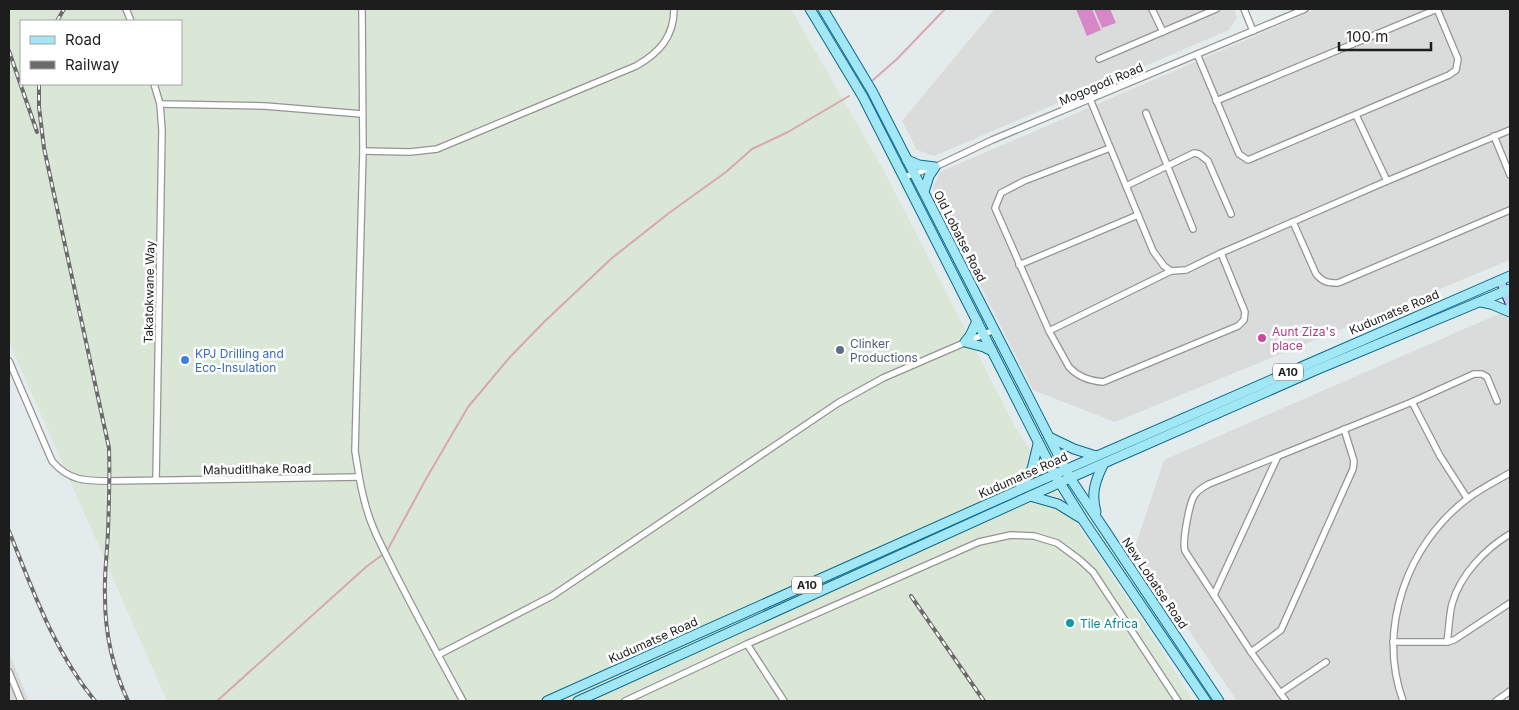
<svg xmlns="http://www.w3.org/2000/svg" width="1519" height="710" viewBox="0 0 1519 710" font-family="Inter,sans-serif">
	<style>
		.residential { fill: #dadbdb }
		.industrial { fill: #dae6d6; fill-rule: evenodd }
		.pitch { fill: #d787c7 }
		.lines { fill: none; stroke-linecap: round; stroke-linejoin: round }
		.stream { stroke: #d8a7b0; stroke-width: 2 }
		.street-casing { stroke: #949494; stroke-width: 8 }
		.secondary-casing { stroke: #0d296b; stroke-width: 10 }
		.primary-casing { stroke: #0b6a8b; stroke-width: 11 }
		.street { stroke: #fff; stroke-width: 5.5 }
		.secondary { stroke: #bbcff4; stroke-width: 8 }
		.primary { stroke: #a1e7f5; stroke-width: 9 }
		.rail-casing { stroke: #6b6b6b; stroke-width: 4 }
		.rail { stroke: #fff; stroke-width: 2; stroke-dasharray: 5.5; stroke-linecap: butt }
		.hotel-dot { fill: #d1479c; stroke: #fff; stroke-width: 2 }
		.service-dot { fill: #5c6f8a; stroke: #fff; stroke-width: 2 }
		.shop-dot { fill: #3f7fe0; stroke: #fff; stroke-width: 2 }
		.culture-dot { fill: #0f9aa8; stroke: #fff; stroke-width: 2 }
		.labels { text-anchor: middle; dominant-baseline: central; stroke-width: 5; stroke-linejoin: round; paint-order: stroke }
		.shield { fill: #fff; stroke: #616161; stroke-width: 1 }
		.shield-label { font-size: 11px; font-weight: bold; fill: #1d1d1d }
		.street-label { font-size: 12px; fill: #1d1d1d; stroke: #fff }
		.hotel-label { font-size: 12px; fill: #b23c85; stroke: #fff; text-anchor: start }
		.service-label { font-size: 12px; fill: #4e5e75; stroke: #fff; text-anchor: start }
		.shop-label { font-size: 12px; fill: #366cbe; stroke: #fff; text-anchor: start }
		.culture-label { font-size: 12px; fill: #0d838f; stroke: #fff; text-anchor: start }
	</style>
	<rect width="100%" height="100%" fill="#e4ebed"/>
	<g class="residential">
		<polygon points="995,9 1234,9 1237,17 1229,30 934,156 917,150 902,121"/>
		<polygon points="1317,9 1510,9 1510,260 1115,422 1033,390 936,198 933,187 940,172"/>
		<polygon points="1510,309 1510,701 1237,701 1134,550 1164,460"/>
		<polygon points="9,653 29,701 30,701 9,701"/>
	</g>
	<path class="industrial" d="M9,9H791L884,171L1014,425L1091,545L1159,646L1193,701H167L9,342ZM21,21H181V84H21Z"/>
	<g class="pitch">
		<polygon points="1076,9 1092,9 1101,30 1087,36"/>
		<polygon points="1094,9 1110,9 1116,23 1102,28"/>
	</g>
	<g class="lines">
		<g class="stream">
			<polyline points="873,80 897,59 945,9"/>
			<polyline points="388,549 426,479 468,407 510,357 544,322 612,258 669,213 726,172 752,149 788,132 849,96"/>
			<polyline points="217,701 366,567 382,555"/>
		</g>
		<g class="street-casing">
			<g id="street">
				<polyline points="126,9 131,21"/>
				<path d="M362,9L363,151L355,451C358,469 360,486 365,503C371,528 384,550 395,573C417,616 440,659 463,701"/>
				<polyline points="1152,9 1163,32"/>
				<polyline points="1244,9 1253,31"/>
				<polyline points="1197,54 1239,154 1248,160 1449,75 1456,70 1458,59 1437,9"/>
				<polyline points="1099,59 1216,9"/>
				<polyline points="154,84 160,104 162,130 156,480"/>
				<polyline points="1090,99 1153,251 1164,266 1171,271 1186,270 1221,253 1387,181 1510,130"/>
				<polyline points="1216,101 1437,9"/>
				<polyline points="160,104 265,106 362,114"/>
				<polyline points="1146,113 1193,229"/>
				<polyline points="1356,115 1387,181"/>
				<polyline points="1494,136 1510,175"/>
				<path d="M1110,148L1024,181L1001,193L995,208L1049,331L1069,367C1078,377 1090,381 1103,382L1238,326L1244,320L1245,312L1221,253"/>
				<path d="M363,151L410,152L437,149L636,66C659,53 674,37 674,9"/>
				<polyline points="904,177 935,167 992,140 1305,9"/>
				<polyline points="1126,186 1194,153 1199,154 1208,161 1231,214"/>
				<path d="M1293,222L1316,274C1323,282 1327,283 1338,283L1510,210"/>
				<polyline points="1019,265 1138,215"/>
				<polyline points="1049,331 1171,271"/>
				<path d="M9,361L52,461C69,481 85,481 110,481L359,477"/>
				<polyline points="1412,402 1440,456 1467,498"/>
				<polyline points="1214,595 1277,458"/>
				<polyline points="1393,642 1447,642 1454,640 1510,603"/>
				<path d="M1447,642C1449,630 1449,616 1452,604C1460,575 1485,549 1510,534"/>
				<polyline points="747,644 784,701"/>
				<polyline points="1251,652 1281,630 1353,469 1354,461 1344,429"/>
				<polyline points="438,655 552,596 838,403 883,378 994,330"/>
				<polyline points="9,672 21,701"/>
				<polyline points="1280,693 1326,662"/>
				<polyline points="625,701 747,644 979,542 1011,535 1034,536 1057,543 1080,560 1093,572 1178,701"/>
				<path d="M1286,701L1251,652L1185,551C1182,542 1189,505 1194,496C1198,490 1203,487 1209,484L1412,402L1474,374H1482L1487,377L1497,401"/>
				<path d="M1403,701C1377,628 1407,545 1467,499C1480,489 1496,481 1510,473"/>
				<polyline points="1496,701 1510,691"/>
			</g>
		</g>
		<g class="secondary-casing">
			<polyline id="secondary" points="1500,280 1510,304"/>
		</g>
		<g class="primary-casing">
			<g id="primary">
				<polyline points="810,9 863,97 1055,475 1083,520 1206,701"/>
				<polyline points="823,9 872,91 1070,478 1219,701"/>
				<polyline points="907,160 919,165 935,167 929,176 924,192"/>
				<polyline points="1481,302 1491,304 1510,312"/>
				<polyline points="977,321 970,336 965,342 984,347 992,351"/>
				<polyline points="1049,437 1074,449 1096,456"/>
				<polyline points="1019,490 1032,469 1038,444"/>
				<polyline points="1030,496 1058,504 1079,517"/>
				<path d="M1096,512C1091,494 1095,481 1103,465"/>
				<polyline points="547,701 1019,490 1510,276"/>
				<polyline points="578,701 1070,478 1316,370 1510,289"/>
			</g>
		</g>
		<use href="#street" class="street"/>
		<use href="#secondary" class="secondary"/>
		<use href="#primary" class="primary"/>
		<g class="rail-casing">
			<g id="rail">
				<polyline points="57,21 64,9"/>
				<polyline points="9,51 37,132"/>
				<path d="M39,84V107L44,148L109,448C110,476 109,504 108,532C107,554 104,576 105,597C105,633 113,669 128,701"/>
				<path d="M9,531C33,591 54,651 95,701"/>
				<polyline points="911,596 984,701"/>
			</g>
		</g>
		<use href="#rail" class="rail"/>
	</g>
	<circle class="hotel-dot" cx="1262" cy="338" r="5"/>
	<circle class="service-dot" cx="840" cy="350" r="5"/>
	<circle class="shop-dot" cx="185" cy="360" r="5"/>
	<circle class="culture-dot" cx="1070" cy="623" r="5"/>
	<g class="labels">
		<g class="shield">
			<rect x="1273" y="363.5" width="30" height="17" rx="4"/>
			<rect x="792" y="576.5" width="30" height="17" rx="4"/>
		</g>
		<g class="shield-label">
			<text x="1288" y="372">A10</text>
			<text x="807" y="585">A10</text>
		</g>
		<g class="street-label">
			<text transform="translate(1101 84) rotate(-23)">Mogogodi Road</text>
			<text transform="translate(960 236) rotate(63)">Old Lobatse Road</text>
			<text transform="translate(149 292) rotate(-89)">Takatokwane Way</text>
			<text transform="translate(1394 312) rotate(-23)">Kudumatse Road</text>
			<text transform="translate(257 469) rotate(-1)">Mahuditlhake Road</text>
			<text transform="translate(1023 475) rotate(-24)">Kudumatse Road</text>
			<text transform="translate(1155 583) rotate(56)">New Lobatse Road</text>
			<text transform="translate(653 640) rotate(-24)">Kudumatse Road</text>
		</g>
		<g class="hotel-label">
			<text x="1272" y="331">Aunt Ziza's<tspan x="1272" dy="14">place</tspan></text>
		</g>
		<g class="service-label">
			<text x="850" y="343">Clinker<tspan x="850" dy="14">Productions</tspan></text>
		</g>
		<g class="shop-label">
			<text x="195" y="353">KPJ Drilling and<tspan x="195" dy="14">Eco-Insulation</tspan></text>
		</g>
		<g class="culture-label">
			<text x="1080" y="623">Tile Africa</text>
		</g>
	</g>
	<rect width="1519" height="710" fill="none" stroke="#1d1d1d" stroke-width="20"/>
	<rect x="20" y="20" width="162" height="65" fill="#ffffff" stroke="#a5a5a5"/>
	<rect x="30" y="36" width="25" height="8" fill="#a1e7f5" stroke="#a5a5a5"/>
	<text x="65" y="45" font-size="15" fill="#1d1d1d">Road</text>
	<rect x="30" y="61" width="25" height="8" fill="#6b6b6b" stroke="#a5a5a5"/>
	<text x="65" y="70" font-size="15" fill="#1d1d1d">Railway</text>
	<path d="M1339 42v8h92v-8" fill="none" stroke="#1d1d1d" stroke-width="2.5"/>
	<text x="1346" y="42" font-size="15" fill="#1d1d1d" stroke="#ffffff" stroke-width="4" paint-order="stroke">100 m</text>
</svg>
